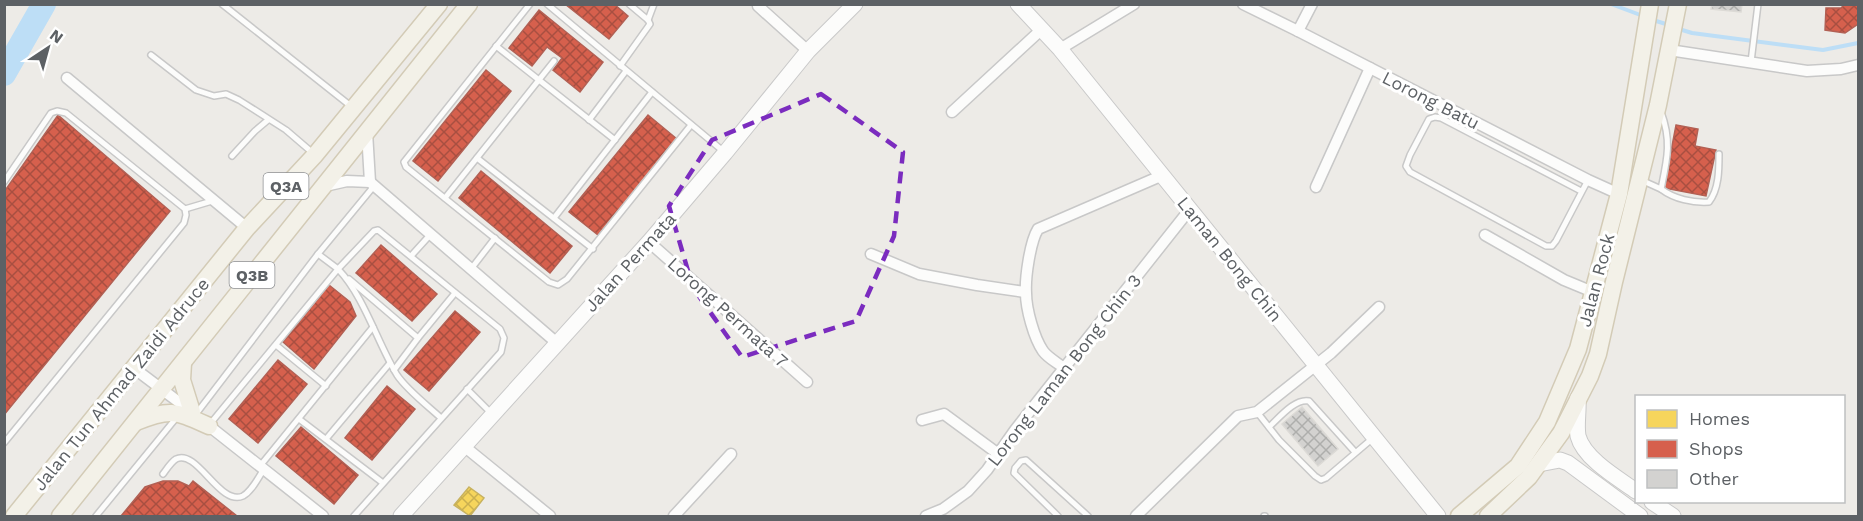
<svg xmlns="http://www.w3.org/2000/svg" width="1863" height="521" viewBox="0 0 1863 521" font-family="'Work Sans',sans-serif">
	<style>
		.homes { fill: url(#homes-cross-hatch); stroke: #c8b25f; stroke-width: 1.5 }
		.shops { fill: url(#shops-cross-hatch); stroke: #b26054; stroke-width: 1.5 }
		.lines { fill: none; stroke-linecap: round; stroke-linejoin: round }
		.stream { stroke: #bddef6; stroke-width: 4 }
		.river { stroke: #bddef6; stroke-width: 24 }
		.building { fill: url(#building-cross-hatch); stroke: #dcdad6; stroke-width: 1.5 }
		.lane-casing { stroke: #c8c8c8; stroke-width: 8 }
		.street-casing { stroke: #c8c8c8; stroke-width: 13 }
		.secondary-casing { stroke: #c9c9c9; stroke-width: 17 }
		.primary-casing { stroke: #d3cbb6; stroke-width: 19 }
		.lane { stroke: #fcfcfb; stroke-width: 5 }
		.street { stroke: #fcfcfb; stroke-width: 10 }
		.secondary { stroke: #fcfcfb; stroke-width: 15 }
		.primary { stroke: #f3f1e8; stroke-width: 16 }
		.marked { fill: none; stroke: #7b2cbf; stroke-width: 4.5; stroke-dasharray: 12 8; stroke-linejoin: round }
		.labels { text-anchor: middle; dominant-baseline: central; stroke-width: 6; stroke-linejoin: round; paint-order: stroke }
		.shield { fill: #fff; stroke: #8e9093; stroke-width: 1.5 }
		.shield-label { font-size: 16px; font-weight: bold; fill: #5d6165 }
		.street-label { font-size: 18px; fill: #5d6165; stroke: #fff }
	</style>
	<defs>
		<pattern id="homes-cross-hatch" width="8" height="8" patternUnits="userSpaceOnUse" patternTransform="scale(1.5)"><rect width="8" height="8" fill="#f6d55c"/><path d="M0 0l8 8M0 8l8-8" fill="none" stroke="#cab050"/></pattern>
		<pattern id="shops-cross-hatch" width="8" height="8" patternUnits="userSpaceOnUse" patternTransform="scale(1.5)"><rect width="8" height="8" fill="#d6604d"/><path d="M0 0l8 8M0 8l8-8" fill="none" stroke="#a84f41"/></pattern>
		<pattern id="building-cross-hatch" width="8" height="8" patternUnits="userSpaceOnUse" patternTransform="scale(1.5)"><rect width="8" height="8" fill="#d3d2d0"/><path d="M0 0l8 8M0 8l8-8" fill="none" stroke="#aeaeac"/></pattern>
	</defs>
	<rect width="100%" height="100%" fill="#edebe7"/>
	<polygon class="homes" points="469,487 484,498 470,516 454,505"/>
	<g class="shops">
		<polygon points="565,4 614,4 628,16 609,39"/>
		<polygon points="1845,4 1858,4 1858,24 1845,33 1825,30 1826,8 1841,8"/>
		<polygon points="539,10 603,62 580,92 553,70 562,58 547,47 532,66 509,48"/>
		<polygon points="486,70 511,91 438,181 413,161"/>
		<polygon points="58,115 170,211 4,415 4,192"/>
		<polygon points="648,115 677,139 598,235 569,212"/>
		<polygon points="1676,125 1698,129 1695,146 1716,150 1706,196 1664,188"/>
		<polygon points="481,171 572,246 550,273 459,198"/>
		<polygon points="381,245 437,294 412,321 356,273"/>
		<polygon points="329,285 350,302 356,316 314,369 283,342"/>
		<polygon points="455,311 480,332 429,391 404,370"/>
		<polygon points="278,360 307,384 258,443 229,419"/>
		<polygon points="387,386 415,409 372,460 345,438"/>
		<polygon points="301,427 358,475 334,504 276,456"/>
		<polygon points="163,481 178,481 189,486 193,481 237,516 121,516 145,487"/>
	</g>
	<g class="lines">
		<g class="stream">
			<polyline points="1611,4 1643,16"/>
			<polyline points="1653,20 1669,25"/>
			<polyline points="1679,29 1692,33 1823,50 1858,43"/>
		</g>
		<polyline class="river" points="4,74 44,4"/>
	</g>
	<g class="building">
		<polygon points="1712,4 1742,4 1741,12 1711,9"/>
		<polygon points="1302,407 1338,449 1318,466 1282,424"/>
	</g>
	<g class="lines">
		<g class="lane-casing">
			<g id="lane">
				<polyline points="222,4 352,107"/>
				<polyline points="530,4 404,162 406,167 549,282 558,285 567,279 691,125"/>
				<polyline points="547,4 723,151"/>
				<polyline points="648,20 654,4"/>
				<polyline points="496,46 615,140"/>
				<polyline points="151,55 196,90 214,96 226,94 239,100 286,130 314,154"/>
				<polyline points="1751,62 1758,4"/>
				<polyline points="620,66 650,24 648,20 629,4"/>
				<polyline points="589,120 626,71"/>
				<polyline points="232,156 255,131 268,120"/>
				<polyline points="477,158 593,249"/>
				<path d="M1641,180L1661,189C1667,160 1672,141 1661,112"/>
				<polyline points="4,182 51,113 57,111 66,113 185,209 186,215 184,223 4,443"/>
				<path d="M1661,189C1674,199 1693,203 1709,202C1719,189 1719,170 1719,154"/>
				<polyline points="1581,191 1441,118 1435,117 1429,119 1410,155 1406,166 1410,172 1546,246 1552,246 1556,241 1588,180"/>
				<polyline points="445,198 554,61"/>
				<polyline points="185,209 212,201"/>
				<polyline points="554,218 652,92"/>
				<polyline points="411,256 430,235"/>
				<polyline points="471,269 495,238"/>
				<polyline points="349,279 418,338"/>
				<polyline points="276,345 326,386"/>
				<polyline points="394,370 418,338 455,293"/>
				<polyline points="467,389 491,413"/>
				<polyline points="1257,412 1279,440 1315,476 1321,480 1326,478 1373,438"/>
				<polyline points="196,414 318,254 374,186"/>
				<polyline points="299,419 383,483"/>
				<polyline points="210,424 338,269 318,254"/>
				<path d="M1269,427C1279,418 1295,398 1309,401L1355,452"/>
				<polyline points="326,439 390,363"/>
				<polyline points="260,466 373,327"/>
				<path d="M163,474C166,470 171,462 176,459C197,448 220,507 243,496C252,491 258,478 264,469"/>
				<polyline points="96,516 177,417"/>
				<path d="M354,516L501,352L504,338L500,329L378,230L374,231L338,269C364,296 378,344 397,375C407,390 428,406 441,418"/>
				<polyline points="1058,516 1014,473 1015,468 1021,461 1026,460 1088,516"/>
				<polyline points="1264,516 1265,516"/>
			</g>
		</g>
		<g class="street-casing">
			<g id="street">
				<polyline points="1243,4 1298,31 1588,180 1619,194"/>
				<polyline points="758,6 808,51"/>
				<polyline points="1298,31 1312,4"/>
				<polyline points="1060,49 1134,4"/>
				<polyline points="1669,50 1807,71 1841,69 1858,65"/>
				<polyline points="67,78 247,228"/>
				<polyline points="952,112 1042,29"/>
				<polyline points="367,132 370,182"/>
				<polyline points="325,186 347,181 370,182 557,343"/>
				<polyline points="1316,187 1370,68"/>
				<polyline points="1485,235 1564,280 1593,292"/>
				<polyline points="649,242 807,382"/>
				<polyline points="871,254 919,274 977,285 1025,292"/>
				<polyline points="135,369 192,412"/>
				<path d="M1065,369C1058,363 1048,358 1043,351C1034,338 1026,309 1026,293C1025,278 1030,242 1038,229L1163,175"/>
				<polyline points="922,420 944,414 997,453"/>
				<polyline points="204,422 323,516"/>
				<polyline points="465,447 550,516"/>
				<polyline points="674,516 731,454"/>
				<polyline points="926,516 943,509 968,491 987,470 1015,430 1190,209"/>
				<polyline points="1136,516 1238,416 1257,412 1331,353 1379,307"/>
			</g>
		</g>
		<g class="secondary-casing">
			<g id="secondary">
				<polyline points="1018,4 1060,49 1438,516"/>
				<path d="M1578,398C1579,411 1576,424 1578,436C1584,459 1619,479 1636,491"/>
				<polyline points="1539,464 1560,460 1568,463 1640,516"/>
				<polyline points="1652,502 1673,516"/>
				<polyline points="401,516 649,242 725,153 808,51 855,4"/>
			</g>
		</g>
		<g class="primary-casing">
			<g id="primary">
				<polyline points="183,363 182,380 192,412"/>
				<path d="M136,422C171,408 175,411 209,426"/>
				<polyline points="14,516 247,228 315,155 439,4"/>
				<polyline points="60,516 469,4"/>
				<polyline points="1459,516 1518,466 1547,422 1578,349 1619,194 1650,4"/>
				<polyline points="1488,516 1529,477 1561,433 1590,376 1598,354 1614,282 1658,105 1678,4"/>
			</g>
		</g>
		<use href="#lane" class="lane"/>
		<use href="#street" class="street"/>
		<use href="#secondary" class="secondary"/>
		<use href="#primary" class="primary"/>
	</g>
	<path class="marked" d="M821,94L903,152L894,236L856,321L742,357L693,288L669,206L712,140Z"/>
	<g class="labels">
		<g class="shield">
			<rect x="263.5" y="173" width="45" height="26" rx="4.5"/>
			<rect x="229.5" y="262" width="45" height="26" rx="4.5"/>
		</g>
		<g class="shield-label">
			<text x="286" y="186">Q3A</text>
			<text x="252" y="275">Q3B</text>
		</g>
		<g class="street-label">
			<text transform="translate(1431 100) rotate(27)">Lorong Batu</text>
			<text transform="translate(1230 259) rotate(51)">Laman Bong Chin</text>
			<text transform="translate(630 262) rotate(-48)">Jalan Permata</text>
			<text transform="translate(1596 280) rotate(-75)">Jalan Rock</text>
			<text transform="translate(728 312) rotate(42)">Lorong Permata 7</text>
			<text transform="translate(1064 370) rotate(-52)">Lorong Laman Bong Chin 3</text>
			<text transform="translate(121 384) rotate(-51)">Jalan Tun Ahmad Zaidi Adruce</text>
		</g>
	</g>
	<rect width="1863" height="521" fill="none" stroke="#5d6165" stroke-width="12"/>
	<rect x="1635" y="395" width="210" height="108" fill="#ffffff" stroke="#bec0c1" stroke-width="1.5"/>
	<rect x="1647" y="410" width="30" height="18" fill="#f6d55c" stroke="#bec0c1" stroke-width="1.5"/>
	<text x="1689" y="425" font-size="18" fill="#5d6165">Homes</text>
	<rect x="1647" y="440" width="30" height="18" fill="#d6604d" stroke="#bec0c1" stroke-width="1.5"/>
	<text x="1689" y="455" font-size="18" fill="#5d6165">Shops</text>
	<rect x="1647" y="470" width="30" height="18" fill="#d3d2d0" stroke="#bec0c1" stroke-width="1.5"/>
	<text x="1689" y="485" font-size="18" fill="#5d6165">Other</text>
	<g transform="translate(48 48) rotate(36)" stroke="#ffffff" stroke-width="4.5" paint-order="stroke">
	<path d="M0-4.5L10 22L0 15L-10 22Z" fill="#5d6165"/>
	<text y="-9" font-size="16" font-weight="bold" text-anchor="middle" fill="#5d6165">N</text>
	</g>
</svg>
